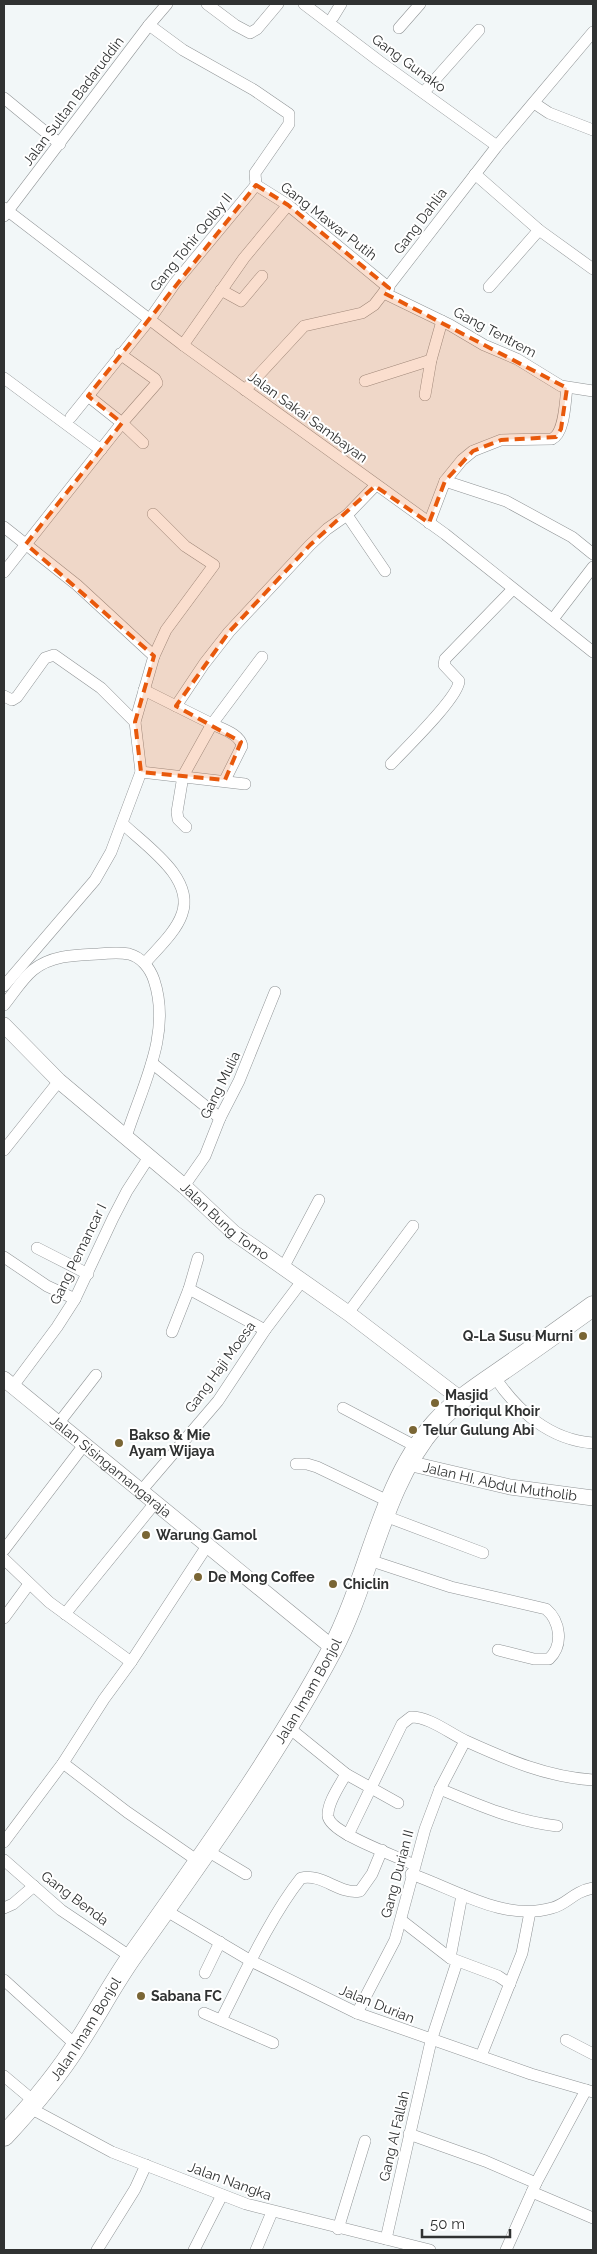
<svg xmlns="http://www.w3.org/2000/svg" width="597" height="2254" viewBox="0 0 597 2254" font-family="Raleway,sans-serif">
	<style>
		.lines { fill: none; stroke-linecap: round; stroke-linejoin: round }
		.street-casing { stroke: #909496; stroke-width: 12 }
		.secondary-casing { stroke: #909496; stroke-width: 16 }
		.highway-casing { stroke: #909496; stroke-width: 21 }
		.street { stroke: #fff; stroke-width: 11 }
		.secondary { stroke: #fff; stroke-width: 15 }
		.highway { stroke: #fff; stroke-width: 20 }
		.marked { fill: #e8590c; fill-opacity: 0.2; stroke: #e8590c; stroke-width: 4; stroke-dasharray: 10 6; stroke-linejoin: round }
		.poi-dot { fill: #7a6635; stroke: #fff; stroke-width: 2 }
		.labels { text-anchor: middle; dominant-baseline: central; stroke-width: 4; stroke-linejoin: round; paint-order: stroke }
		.street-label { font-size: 14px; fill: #303232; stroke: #fff }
		.poi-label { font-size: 14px; font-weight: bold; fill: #303232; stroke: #fff; text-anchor: start }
	</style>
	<rect width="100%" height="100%" fill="#f2f7f8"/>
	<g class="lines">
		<g class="street-casing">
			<g id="street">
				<polyline points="207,4 235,25 250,33 257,29 278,4"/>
				<polyline points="304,4 379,61 497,146"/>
				<polyline points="333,17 341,4"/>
				<polyline points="149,25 183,50 254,90 289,114 289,124 255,173 256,185 288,205 389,288"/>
				<polyline points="399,28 420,4"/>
				<polyline points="424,92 479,30"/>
				<polyline points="4,98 60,144"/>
				<polyline points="534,103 549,113 593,130"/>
				<polyline points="475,174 539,230 593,269"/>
				<polyline points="4,208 183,345 445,534 593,652"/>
				<polyline points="4,216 149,25 167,4"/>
				<polyline points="489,287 539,230"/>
				<polyline points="221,290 241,301 262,276"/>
				<polyline points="384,293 450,325 484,345 517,359 561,386 593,391"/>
				<polyline points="183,345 244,258 288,205"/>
				<polyline points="120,354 155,379 157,383 122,423 143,443"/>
				<polyline points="4,378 101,450"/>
				<polyline points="365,381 431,360"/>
				<polyline points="245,390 304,326 362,313 374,305 497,146 593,32"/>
				<polyline points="425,395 431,360 442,321"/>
				<polyline points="71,417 150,319 175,283 256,185"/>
				<polyline points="445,481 506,501 572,537 593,554"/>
				<polyline points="153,514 185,546 214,565 166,630 154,656"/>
				<polyline points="347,515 385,571"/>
				<path d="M429,523L445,481L462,460L473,451L501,440L552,439C565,433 565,401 567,388"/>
				<polyline points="4,527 77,585 154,656 135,722 141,772 245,784"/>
				<polyline points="4,572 122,423 88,396"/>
				<polyline points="553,619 593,567"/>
				<polyline points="144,690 176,706 204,664 229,632 310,545 327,529 347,515 375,486"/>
				<polyline points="4,696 12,700 17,697 45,658 54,655 101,688 135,722"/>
				<polyline points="176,706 212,724 262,657"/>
				<path d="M391,764C404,750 459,697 459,681L444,665L445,659L513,589"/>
				<path d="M123,824C146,846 195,878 182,914C176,932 157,949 145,963"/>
				<path d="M186,827L178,819L177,812L183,776L212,724C222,729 240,734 242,746L225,780"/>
				<polyline points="4,986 95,880 111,852 141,772"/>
				<path d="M4,1005C13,994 22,979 33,970C52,955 76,955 98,954C108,953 119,952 129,954C141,957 150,968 154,980C172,1034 142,1086 126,1137"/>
				<polyline points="152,1063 220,1118"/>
				<polyline points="4,1150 59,1081"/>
				<polyline points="184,1186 205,1156 220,1118 239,1081 275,992"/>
				<polyline points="37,1248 88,1274"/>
				<polyline points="4,1257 47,1286 75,1299"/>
				<polyline points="283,1268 319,1200"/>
				<polyline points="189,1289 198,1258"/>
				<polyline points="348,1313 413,1226"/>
				<polyline points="172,1332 189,1289 265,1330"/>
				<path d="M494,1376C517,1411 550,1440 593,1443"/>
				<polyline points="13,1386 57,1327 75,1299 113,1218 127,1191 149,1157"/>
				<polyline points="343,1408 417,1447"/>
				<polyline points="58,1424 96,1375"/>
				<polyline points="296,1464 307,1464 317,1467 390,1502"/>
				<polyline points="141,1491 218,1401 265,1330 302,1281"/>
				<polyline points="385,1516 483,1553"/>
				<polyline points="4,1550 84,1445"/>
				<polyline points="4,1559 49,1602 131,1662"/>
				<path d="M369,1560L451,1587L546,1609C560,1621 564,1645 549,1659H534L498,1650"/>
				<polyline points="65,1614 155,1503"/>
				<polyline points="4,1618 29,1584"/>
				<polyline points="288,1727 346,1774 398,1803"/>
				<polyline points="63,1763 127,1812 198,1861"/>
				<path d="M346,1774C340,1785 327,1803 328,1816C330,1834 398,1856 414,1865"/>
				<path d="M440,1789C478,1805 515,1821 557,1826"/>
				<path d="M348,1835L402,1724L411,1717C430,1717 449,1733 466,1741C508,1760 547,1777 593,1780"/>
				<polyline points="4,1842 63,1763 104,1699 131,1662 207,1546"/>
				<polyline points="206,1850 246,1874"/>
				<polyline points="4,1860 61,1910 131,1957"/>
				<path d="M411,1874C455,1889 504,1922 552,1908C568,1904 572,1892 593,1888"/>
				<polyline points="4,1908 13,1904 34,1886"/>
				<polyline points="165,1910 251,1961 357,2013 531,2074 593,2092"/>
				<polyline points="401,1920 450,1958 498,1976 510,1984"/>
				<polyline points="450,1958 462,1895"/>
				<polyline points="205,1973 220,1942"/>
				<polyline points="4,1980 77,2046"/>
				<polyline points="204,2013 273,2043"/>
				<polyline points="357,2013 395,1940 425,1829 440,1789 465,1741"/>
				<path d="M221,2020C244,1975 270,1917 301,1878C323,1873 339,1895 360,1891L372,1874L382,1850"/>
				<polyline points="566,2040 593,2054"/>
				<polyline points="481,2056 522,1953 530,1912"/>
				<polyline points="4,2076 35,2102"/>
				<polyline points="30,2108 112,2152 246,2204 430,2250"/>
				<polyline points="409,2134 485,2161 536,2183"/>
				<polyline points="532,2192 593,2218"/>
				<polyline points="338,2229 365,2141"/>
				<polyline points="386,2239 431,2041 457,1962"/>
				<polyline points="97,2250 135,2189 146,2165"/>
				<polyline points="194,2250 222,2195"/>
				<polyline points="256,2250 272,2212"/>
				<polyline points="506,2250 536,2183 586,2090"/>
			</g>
		</g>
		<g class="secondary-casing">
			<g id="secondary">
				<path id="s1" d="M4,1025L59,1081L184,1186L234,1233L348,1313L462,1400"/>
				<path id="s2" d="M4,1379L333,1648"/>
				<path id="s3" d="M408,1463L510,1487L593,1498"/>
			</g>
		</g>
		<g class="highway-casing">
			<g id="highway">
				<path id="s4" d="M4,2136C31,2107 57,2077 78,2043C97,2014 113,1983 133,1955C203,1856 275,1757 332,1650C370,1578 381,1486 435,1424C458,1398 489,1380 517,1360C543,1342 568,1324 593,1306"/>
			</g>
		</g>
		<use href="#street" class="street"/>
		<use href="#secondary" class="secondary"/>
		<use href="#highway" class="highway"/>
	</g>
	<path class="marked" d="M256,185L288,205L389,288L384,293L567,388L561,429L556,437L501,440L473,451L445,481L429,523L375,486L310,545L229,632L176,706L241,742L225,780L141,772L135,722L154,656L26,544L122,423L88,396Z"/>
	<g class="poi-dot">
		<circle cx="583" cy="1336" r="5"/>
		<circle cx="435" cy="1403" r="5"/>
		<circle cx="413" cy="1430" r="5"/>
		<circle cx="119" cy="1443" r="5"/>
		<circle cx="146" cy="1535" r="5"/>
		<circle cx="198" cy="1577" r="5"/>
		<circle cx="333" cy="1584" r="5"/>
		<circle cx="141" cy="1996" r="5"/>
	</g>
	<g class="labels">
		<g class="street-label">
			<text transform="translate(409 63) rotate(36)">Gang Gunako</text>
			<text transform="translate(73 101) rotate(-53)">Jalan Sultan Badaruddin</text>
			<text transform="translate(329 221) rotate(38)">Gang Mawar Putih</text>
			<text transform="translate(420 221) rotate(-53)">Gang Dahlia</text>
			<text transform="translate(191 242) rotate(-51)">Gang Tohir Qolby II</text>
			<text transform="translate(495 332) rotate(28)">Gang Tentrem</text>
			<text transform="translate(308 417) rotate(36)">Jalan Sakai Sambayan</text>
			<text transform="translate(220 1085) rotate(-64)">Gang Mulia</text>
			<text stroke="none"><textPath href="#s1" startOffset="296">Jalan Bung Tomo</textPath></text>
			<text transform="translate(78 1254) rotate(-64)">Gang Pemancar I</text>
			<text transform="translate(220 1367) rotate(-54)">Gang Haji Moesa</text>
			<text stroke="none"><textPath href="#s2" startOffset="138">Jalan Sisingamangaraja</textPath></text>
			<text stroke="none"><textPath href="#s3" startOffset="94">Jalan HI. Abdul Mutholib</textPath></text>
			<text stroke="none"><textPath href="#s4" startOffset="540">Jalan Imam Bonjol</textPath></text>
			<text transform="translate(397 1874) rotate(-75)">Gang Durian II</text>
			<text transform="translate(75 1898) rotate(37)">Gang Benda</text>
			<text transform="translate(377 2004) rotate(22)">Jalan Durian</text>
			<text stroke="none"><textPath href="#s4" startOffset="135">Jalan Imam Bonjol</textPath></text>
			<text transform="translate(394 2136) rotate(-77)">Gang Al Fallah</text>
			<text transform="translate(230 2181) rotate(20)">Jalan Nangka</text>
		</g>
		<g class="poi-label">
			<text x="573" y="1336" text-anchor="end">Q-La Susu Murni</text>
			<text x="445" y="1395">Masjid<tspan x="445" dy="16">Thoriqul Khoir</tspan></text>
			<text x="423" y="1430">Telur Gulung Abi</text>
			<text x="129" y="1435">Bakso &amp; Mie<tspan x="129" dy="16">Ayam Wijaya</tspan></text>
			<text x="156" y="1535">Warung Gamol</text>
			<text x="208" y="1577">De Mong Coffee</text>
			<text x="343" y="1584">Chiclin</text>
			<text x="151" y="1996">Sabana FC</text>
		</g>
	</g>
	<rect width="597" height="2254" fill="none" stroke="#303232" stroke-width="10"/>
	<path d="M422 2229v8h88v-8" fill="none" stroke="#303232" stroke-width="2.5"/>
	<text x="430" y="2229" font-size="15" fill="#303232" stroke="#ffffff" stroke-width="4" paint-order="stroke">50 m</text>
</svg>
